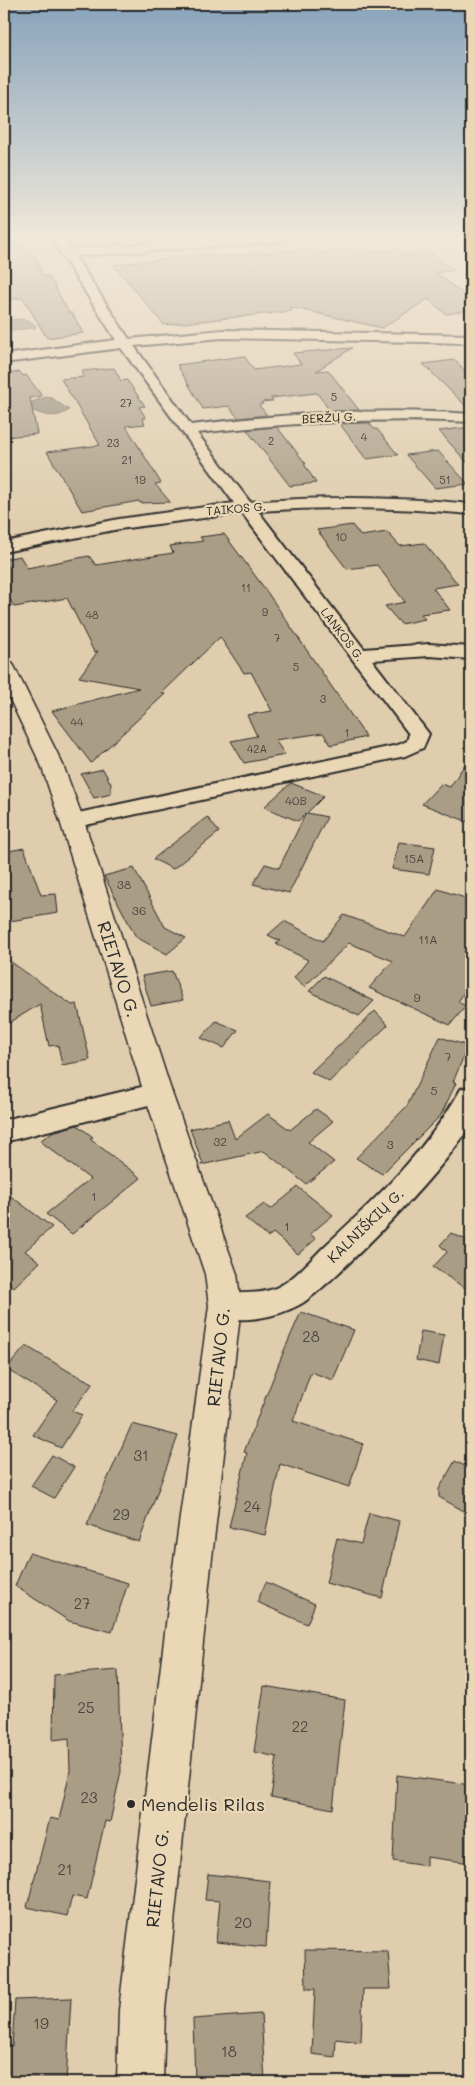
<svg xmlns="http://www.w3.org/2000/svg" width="475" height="2086" viewBox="0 0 475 2086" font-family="Mali,sans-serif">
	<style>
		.water { fill: #958a78; stroke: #6b6459 }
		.building { fill: #aa9d86; stroke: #2b2b2b }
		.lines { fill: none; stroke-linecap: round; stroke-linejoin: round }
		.minor-casing { stroke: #2b2b2b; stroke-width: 4 }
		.major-casing { stroke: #2b2b2b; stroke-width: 3 }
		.minor { fill: #ead7b5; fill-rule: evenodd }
		.major { fill: #ead7b5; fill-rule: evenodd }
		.poi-dot { fill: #2b2b2b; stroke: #ead7b5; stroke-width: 2 }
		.labels { text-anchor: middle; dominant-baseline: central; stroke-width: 4.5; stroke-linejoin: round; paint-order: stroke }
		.far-number-label { font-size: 11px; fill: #4b4842 }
		.far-street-label { font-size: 12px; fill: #2b2b2b; stroke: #ead7b5 }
		.number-label { font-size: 12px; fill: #4b4842 }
		.street-label { font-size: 15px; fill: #2b2b2b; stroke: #ead7b5 }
		.near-number-label { font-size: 15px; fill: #4b4842 }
		.near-street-label { font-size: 18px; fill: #2b2b2b; stroke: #ead7b5 }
		.near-poi-label { font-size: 18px; fill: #2b2b2b; stroke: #ead7b5; text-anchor: start }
	</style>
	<rect width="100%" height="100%" fill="#dfcdad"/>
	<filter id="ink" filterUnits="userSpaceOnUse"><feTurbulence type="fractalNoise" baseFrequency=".02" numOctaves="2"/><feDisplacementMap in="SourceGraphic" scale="10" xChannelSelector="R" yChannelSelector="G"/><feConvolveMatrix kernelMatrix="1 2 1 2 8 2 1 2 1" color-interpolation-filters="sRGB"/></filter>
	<g filter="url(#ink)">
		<g class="water">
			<polygon points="21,319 29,320 36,326 35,328 4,331 4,320"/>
			<path d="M46,397L52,398L69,410C54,421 40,414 25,407L26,404Z"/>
		</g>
		<g class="building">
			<polygon points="25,243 31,255 35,255 43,276 49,276 69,313 72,313 83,333 47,338 23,298 4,300 4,244"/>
			<polygon points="397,249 405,255 430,253 454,270 436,273 471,300 471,310 446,314 428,299 382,328 290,307 292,311 164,325 114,265 208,254 212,257 297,250 310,250 314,254 351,250 356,254"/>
			<polygon points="352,348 316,371 328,370 359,410 330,411 317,393 271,398 273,401 261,402 263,404 259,405 267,415 238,418 229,406 203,409 177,365 244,356 254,370 301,364 293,353"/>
			<polygon points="455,360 471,378 471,411 423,364"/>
			<polygon points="114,368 121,381 127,380 145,406 139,407 146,418 142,418 145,424 126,426 161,483 155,484 170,502 140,503 139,501 82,511 47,452 100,445 61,379 84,377 82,371"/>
			<polygon points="20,372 23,376 26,375 42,396 30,398 37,434 4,437 4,374"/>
			<polygon points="369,423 374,429 377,429 398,455 366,459 340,424"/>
			<polygon points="277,427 306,464 304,464 316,483 290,486 247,430"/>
			<polygon points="471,427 471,467 439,431"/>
			<polygon points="438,451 468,484 435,488 406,455"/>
			<polygon points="352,525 361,536 387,532 400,546 424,543 458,584 433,588 450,610 421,614 425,619 401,624 385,606 405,602 377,565 347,569 317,530"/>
			<polygon points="224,534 265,589 366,737 331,745 323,733 275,740 285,755 244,763 231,741 257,736 247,715 272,711 251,672 244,673 220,637 162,693 165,694 91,763 52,711 139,688 79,677 98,651 94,652 67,598 14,607 4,588 4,559 20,556 27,568 89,556 96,565 173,553 170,546 203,541 200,537"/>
			<polygon points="471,755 471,823 422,804 441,784 450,787"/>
			<polygon points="103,769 111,784 111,794 94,798 81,774"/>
			<polygon points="291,783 324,796 307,813 327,817 289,893 253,884 265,864 279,868 306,813 298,821 264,807"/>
			<polygon points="207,817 219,832 173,869 153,859"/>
			<polygon points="399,842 435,847 429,874 392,869"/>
			<polygon points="24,848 41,895 56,894 58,913 4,922 4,852"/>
			<polygon points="134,868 165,927 186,938 167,954 136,937 104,876"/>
			<polygon points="438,889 471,900 471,982 458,1002 466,1006 450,1025 369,988 393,961 349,943 304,987 294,978 308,960 276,944 280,941 268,935 284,921 323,941 344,915 405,937"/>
			<polygon points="4,957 72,1005 77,1004 90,1060 62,1065 58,1045 49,1046 40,1004 4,1026"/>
			<polygon points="172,971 183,1000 151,1006 142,976"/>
			<polygon points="324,976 374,1001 359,1016 309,991"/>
			<polygon points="375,1011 388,1025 329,1082 311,1072"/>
			<polygon points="216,1021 238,1030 224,1048 201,1038"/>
			<polygon points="440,1037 468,1046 453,1082 456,1083 441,1115 382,1174 356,1158 407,1106"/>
			<polygon points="316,1109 333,1121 308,1142 334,1162 306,1184 264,1151 201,1165 203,1164 190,1129 228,1120 235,1139 268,1114 290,1130"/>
			<polygon points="77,1125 93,1137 90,1139 141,1178 72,1234 46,1214 90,1179 40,1141 52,1132"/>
			<polygon points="298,1187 333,1215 310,1234 316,1239 298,1254 273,1233 268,1237 245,1218 264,1204 271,1209"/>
			<polygon points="4,1191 52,1227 25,1251 40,1262 14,1287 4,1279"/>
			<polygon points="451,1233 471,1242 471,1292 433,1267 447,1252 440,1245"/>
			<polygon points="301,1312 354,1330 333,1380 311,1372 293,1421 363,1444 349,1487 280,1464 265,1535 229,1527 247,1453 244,1452 283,1353"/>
			<polygon points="421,1331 444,1335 439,1365 416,1360"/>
			<polygon points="26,1346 70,1372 93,1383 72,1411 82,1415 61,1448 33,1435 57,1400 6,1369"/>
			<polygon points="132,1424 178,1436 139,1542 87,1525"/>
			<polygon points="52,1455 74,1467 54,1498 31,1486"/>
			<polygon points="455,1461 471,1469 471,1515 439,1497 439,1489"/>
			<polygon points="369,1513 399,1521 382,1598 326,1583 337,1538 361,1544"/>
			<polygon points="29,1553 128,1583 112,1632 69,1621 15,1586"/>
			<polygon points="266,1582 315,1604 307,1624 257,1602"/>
			<polygon points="118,1670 121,1771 110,1822 105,1821 87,1899 72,1896 67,1916 27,1907 50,1818 59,1820 70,1771 69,1738 53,1740 54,1675"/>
			<polygon points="264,1686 345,1700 333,1809 271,1797 277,1757 254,1752"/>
			<polygon points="397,1775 471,1785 471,1863 426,1857 426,1866 393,1861"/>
			<polygon points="208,1874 270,1881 266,1947 216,1942 220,1901 205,1900"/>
			<polygon points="305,1950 388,1951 391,1989 363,1989 361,2042 336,2039 335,2057 312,2054 315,1989 306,1989"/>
			<polygon points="71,1998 66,2082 4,2082 4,2046 12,2046 15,2000"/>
			<polygon points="261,2014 265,2082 195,2082 193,2019"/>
		</g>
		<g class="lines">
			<g class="minor-casing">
				<g id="minor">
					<path d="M51,238H63L70,249L235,238H288L282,242L75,256L129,339L222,330L471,335V343L222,338L134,346L191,425C284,414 377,407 471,414V422C379,417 289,423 197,433L250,502C325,496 397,497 471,504V514C399,507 329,506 258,511L364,649L429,644L471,647V659L429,656L372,660L429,734L423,748L405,756L72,828L64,826L61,821L64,816L398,745L407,741L409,734L242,513L119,529L4,552V542L119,519L234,503L121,348L4,363V355L116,340Z"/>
					<polygon points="158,1083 168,1086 172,1093 168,1100 4,1142 4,1120"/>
					<path d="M471,1086C472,1096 473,1110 471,1120C466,1149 327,1291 299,1305C275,1318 240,1324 214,1315L210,1306L214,1297C234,1290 258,1297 278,1287C297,1277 311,1259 327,1244C378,1197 427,1150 461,1089Z"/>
				</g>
			</g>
			<g class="major-casing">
				<polygon id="major" points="4,660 11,662 14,666 63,765 84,821 172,1093 237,1274 241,1306 210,1575 165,2010 163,2082 117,2082 119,2010 172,1575 209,1306 205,1274 144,1093 60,821 41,765 4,687"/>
			</g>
			<use href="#minor" class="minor"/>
			<use href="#major" class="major"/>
		</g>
	</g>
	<linearGradient id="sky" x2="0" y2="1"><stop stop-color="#87a3bb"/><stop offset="0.45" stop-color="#f1e8da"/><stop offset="1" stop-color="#f1e8da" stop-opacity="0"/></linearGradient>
	<rect width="475" height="530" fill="url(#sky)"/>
	<circle class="poi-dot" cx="131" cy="1804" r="5"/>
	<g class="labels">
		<g class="far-number-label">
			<text x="334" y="396">5</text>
			<text x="126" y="402">27</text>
			<text x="364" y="436">4</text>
			<text x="271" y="440">2</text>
			<text x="113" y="442">23</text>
			<text x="127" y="459">21</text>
			<text x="140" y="479">19</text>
			<text x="445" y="479">51</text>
			<text x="341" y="536">10</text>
			<text x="246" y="587">11</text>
			<text x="265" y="611">9</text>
			<text x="92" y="614">48</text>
			<text x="277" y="637">7</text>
			<text x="296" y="666">5</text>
			<text x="323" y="698">3</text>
			<text x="77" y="721">44</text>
			<text x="347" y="732">1</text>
			<text x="257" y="748">42A</text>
		</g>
		<g class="far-street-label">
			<text transform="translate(329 417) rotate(-3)">BERŽŲ G.</text>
			<text transform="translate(236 508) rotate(-5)">TAIKOS G.</text>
			<text transform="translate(343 634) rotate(53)">LANKOS G.</text>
		</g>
		<g class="number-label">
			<text x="296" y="800">40B</text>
			<text x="414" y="858">15A</text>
			<text x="124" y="884">38</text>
			<text x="139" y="910">36</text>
			<text x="428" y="939">11A</text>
			<text x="417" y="997">9</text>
			<text x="448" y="1056">7</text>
			<text x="434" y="1090">5</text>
			<text x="220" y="1141">32</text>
			<text x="390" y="1144">3</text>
			<text x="94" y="1196">1</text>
			<text x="287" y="1226">1</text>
		</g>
		<g class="street-label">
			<text transform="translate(365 1225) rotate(-44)">KALNIŠKIŲ G.</text>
		</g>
		<g class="near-number-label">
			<text x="311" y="1336">28</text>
			<text x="141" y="1455">31</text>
			<text x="252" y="1506">24</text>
			<text x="121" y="1514">29</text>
			<text x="82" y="1603">27</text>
			<text x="86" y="1707">25</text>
			<text x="300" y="1726">22</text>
			<text x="89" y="1797">23</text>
			<text x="65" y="1869">21</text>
			<text x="243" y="1922">20</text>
			<text x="41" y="2023">19</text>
			<text x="229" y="2051">18</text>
		</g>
		<g class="near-street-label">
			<text transform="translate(119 969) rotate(72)">RIETAVO G.</text>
			<text transform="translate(218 1357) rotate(-84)">RIETAVO G.</text>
			<text transform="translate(157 1878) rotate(-84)">RIETAVO G.</text>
		</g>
		<g class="near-poi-label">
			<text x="141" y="1804">Mendelis Rilas</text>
		</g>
	</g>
	<rect width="475" height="2086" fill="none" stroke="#ead7b5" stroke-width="20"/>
	<rect x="10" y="10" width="455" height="2066" fill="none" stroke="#2b2b2b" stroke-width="2" filter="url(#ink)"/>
</svg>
